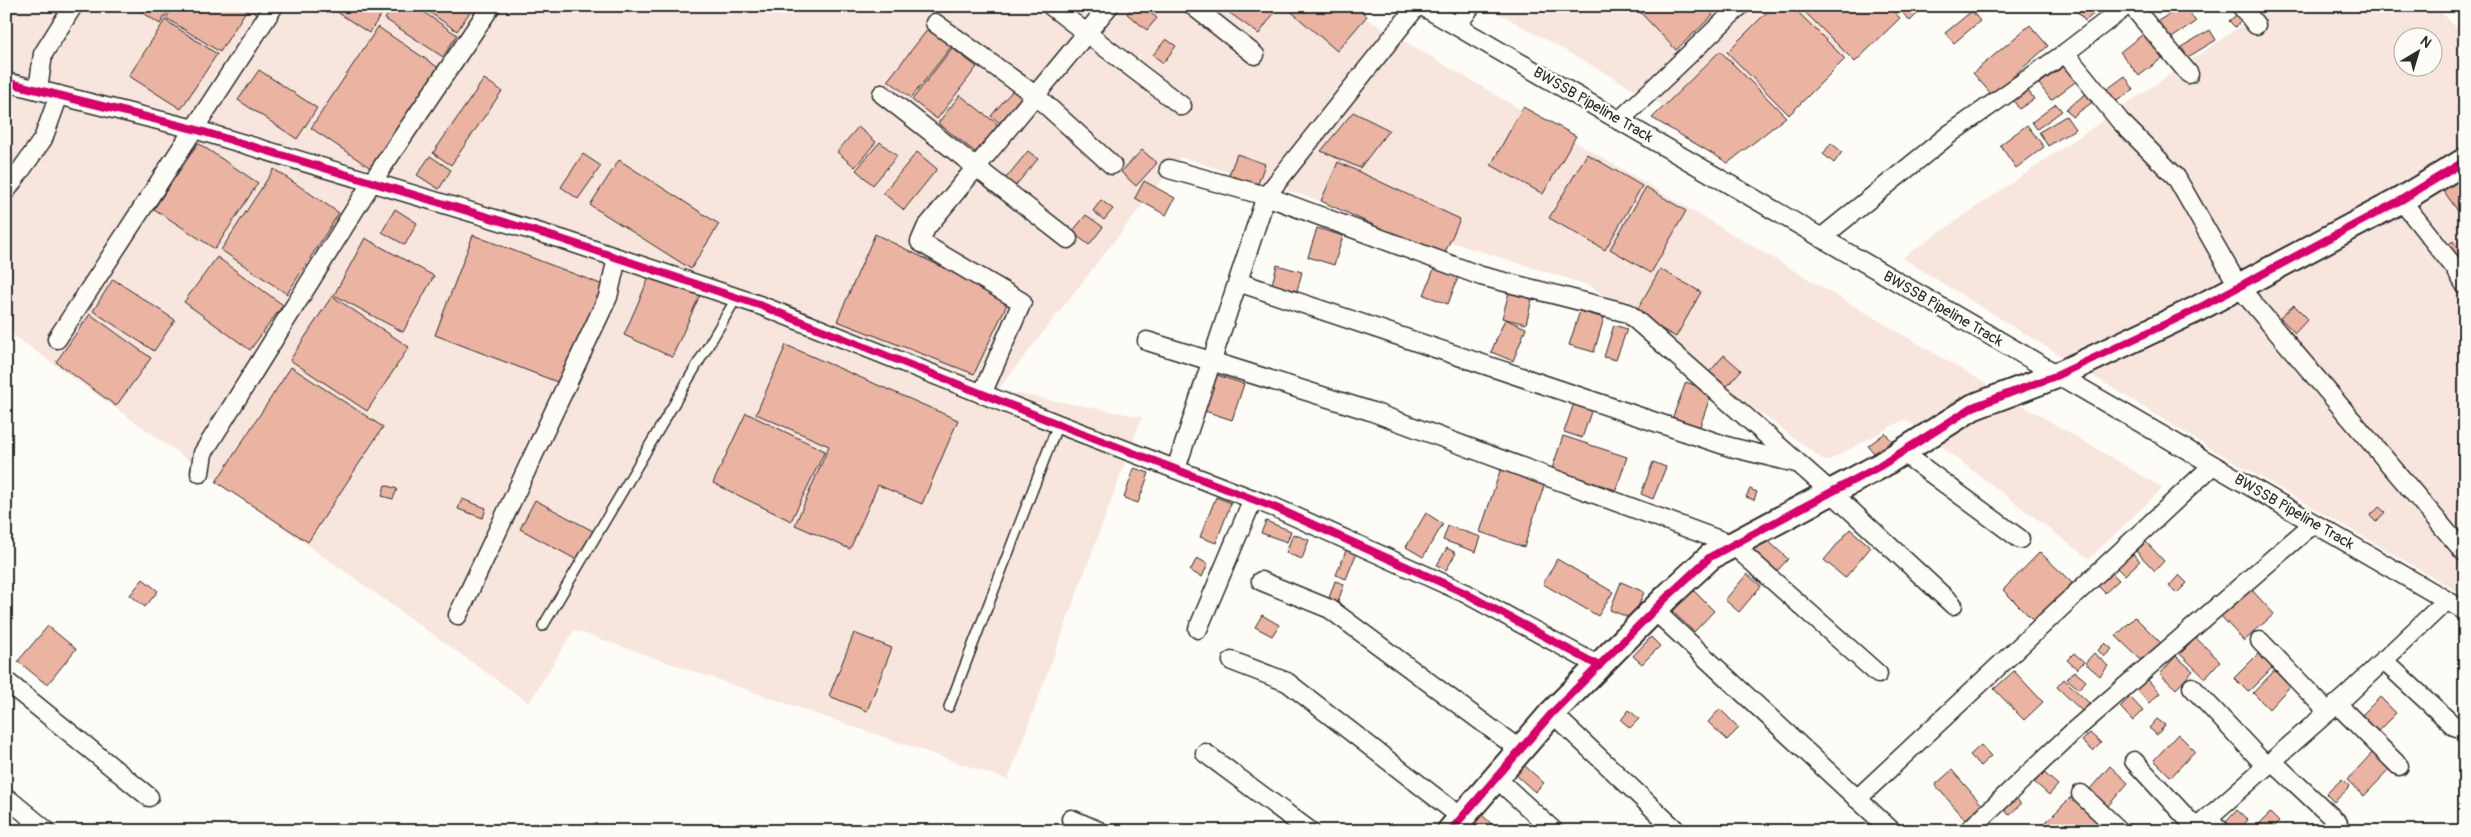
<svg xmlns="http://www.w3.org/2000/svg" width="2471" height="837" viewBox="0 0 2471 837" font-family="Pangolin,sans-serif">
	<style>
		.built { fill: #f8e6de; fill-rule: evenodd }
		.building { fill: #ebb3a2; stroke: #2b2b2b }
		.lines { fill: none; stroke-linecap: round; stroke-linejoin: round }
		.lane-casing { stroke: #2b2b2b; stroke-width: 12 }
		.street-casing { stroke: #2b2b2b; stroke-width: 21 }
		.secondary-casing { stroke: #2b2b2b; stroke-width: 29 }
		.lane { stroke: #fdfcf7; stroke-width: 9 }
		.street { stroke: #fdfcf7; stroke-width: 18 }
		.secondary { stroke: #fdfcf7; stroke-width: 25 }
		.cycleway-casing { stroke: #fdfcf7; stroke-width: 11 }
		.cycleway { stroke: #d6006c; stroke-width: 8 }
		.labels { text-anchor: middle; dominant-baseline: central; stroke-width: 5; stroke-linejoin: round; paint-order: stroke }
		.street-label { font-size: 15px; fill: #2b2b2b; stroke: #fdfcf7 }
	</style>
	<rect width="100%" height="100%" fill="#fdfcf7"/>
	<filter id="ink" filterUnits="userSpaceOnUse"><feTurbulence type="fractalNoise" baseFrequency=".02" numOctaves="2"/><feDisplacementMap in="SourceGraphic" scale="10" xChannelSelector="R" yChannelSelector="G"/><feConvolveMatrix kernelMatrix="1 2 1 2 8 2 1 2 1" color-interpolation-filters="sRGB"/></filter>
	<g filter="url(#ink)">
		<g class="built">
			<polygon points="6,6 1345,6 2163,488 2089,559 1905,419 1826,462 1591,286 1180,157 998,390 1142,417 1008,780 574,630 529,703 6,330"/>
			<polygon points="1486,6 1910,6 1733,145"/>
			<path d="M2270,6H2435L2465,36V596L2200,442L1902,258ZM2404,38H2434V68H2404Z"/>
		</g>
		<g class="building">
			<polygon points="133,6 171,6 160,24"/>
			<polygon points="174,6 249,6 220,52 166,18"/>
			<polygon points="328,6 387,6 369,33"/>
			<polygon points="393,6 415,6 457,35 443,57 385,19"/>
			<polygon points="420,6 474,6 457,31"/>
			<polygon points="1133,6 1143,6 1157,18 1147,30 1127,14"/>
			<polygon points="1220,6 1279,6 1259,34"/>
			<polygon points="1290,6 1356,6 1367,16 1337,51 1288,9"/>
			<polygon points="1644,6 1705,6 1713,15 1676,50 1639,11"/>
			<polygon points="1773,6 1792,6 1845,59 1789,115 1727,52"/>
			<polygon points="1799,6 1888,6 1900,18 1855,62"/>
			<polygon points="1896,6 1925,6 1910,21"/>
			<polygon points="2073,6 2103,6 2085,21"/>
			<polygon points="2182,6 2185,6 2196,22 2170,39 2158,21"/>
			<polygon points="1972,11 1980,21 1954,43 1945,33"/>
			<polygon points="2241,11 2246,17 2235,27 2229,21"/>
			<polygon points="165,20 217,54 181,109 129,76"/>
			<polygon points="2030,25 2048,46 1992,95 1973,73"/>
			<polygon points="378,27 439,68 372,169 311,128"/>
			<polygon points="928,29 951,47 911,98 888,80"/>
			<polygon points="2210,30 2216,40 2188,57 2181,47"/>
			<polygon points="2147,31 2166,55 2139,76 2120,52"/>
			<polygon points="1166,39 1176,46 1163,63 1153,55"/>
			<polygon points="952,48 977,67 937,119 912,100"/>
			<polygon points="1720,51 1786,117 1728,163 1652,118"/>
			<polygon points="2067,64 2078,80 2051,100 2039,84"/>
			<polygon points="259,70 317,108 297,139 238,100"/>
			<polygon points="2125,76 2134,90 2115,102 2106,90"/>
			<polygon points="484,79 502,91 451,165 433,153"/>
			<polygon points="2027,89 2034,99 2019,109 2012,98"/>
			<polygon points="1013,90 1024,99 1002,125 991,116"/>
			<polygon points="2087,93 2094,101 2072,117 2066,109"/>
			<polygon points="960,95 1001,127 979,155 938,123"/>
			<polygon points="2056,104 2062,111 2037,129 2032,122"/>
			<polygon points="1523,107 1576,136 1543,194 1491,165"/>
			<polygon points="1353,112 1389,130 1360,168 1321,151"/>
			<polygon points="2066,116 2075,129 2048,146 2039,132"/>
			<polygon points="2027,125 2044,147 2016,168 2000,145"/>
			<polygon points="858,127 876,142 855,167 837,152"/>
			<polygon points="880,142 897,156 873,185 856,170"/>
			<polygon points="198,143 258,183 215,249 154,209"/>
			<polygon points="1831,143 1842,152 1834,163 1823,154"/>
			<polygon points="1142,150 1157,163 1136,186 1121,172"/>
			<polygon points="1028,151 1038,159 1015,186 1006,178"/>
			<polygon points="917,152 937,169 904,210 883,193"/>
			<polygon points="583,154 601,166 578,199 561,187"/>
			<polygon points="1237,154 1265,164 1256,190 1227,180"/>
			<polygon points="1587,154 1642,186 1605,250 1549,218"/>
			<polygon points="430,156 451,170 439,189 417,175"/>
			<polygon points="619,160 719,224 691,269 590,205"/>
			<polygon points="1338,162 1460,219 1443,257 1321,201"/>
			<polygon points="274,169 339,213 287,294 221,250"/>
			<polygon points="2465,174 2465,221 2443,190"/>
			<polygon points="1144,181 1175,198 1166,215 1135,198"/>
			<polygon points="1646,187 1686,211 1651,273 1610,249"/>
			<polygon points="1101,200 1113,209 1104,220 1093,211"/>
			<polygon points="395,209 417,223 405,245 382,232"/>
			<polygon points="1086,215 1103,227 1089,245 1072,232"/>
			<polygon points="1317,228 1343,236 1334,265 1308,257"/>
			<polygon points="875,234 1009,300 974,374 837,321"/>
			<polygon points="473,235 603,285 565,385 435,335"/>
			<polygon points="365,238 434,276 403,332 334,295"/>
			<polygon points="2453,241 2464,256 2457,261 2446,246"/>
			<polygon points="217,257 283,305 250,350 184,302"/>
			<polygon points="1277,265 1302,272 1297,291 1272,284"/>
			<polygon points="1435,266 1459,275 1448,304 1424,295"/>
			<polygon points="1660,269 1701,292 1676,337 1635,314"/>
			<polygon points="651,273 700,295 672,357 624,335"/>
			<polygon points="113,279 175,320 154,351 93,311"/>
			<polygon points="1510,289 1533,295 1526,324 1502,318"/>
			<polygon points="332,296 409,347 367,411 290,360"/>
			<polygon points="2294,305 2308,319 2295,333 2280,318"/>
			<polygon points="1580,311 1604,318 1594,352 1569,345"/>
			<polygon points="90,314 151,358 116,406 56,362"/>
			<polygon points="1505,319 1526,328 1513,361 1491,352"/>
			<polygon points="1614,325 1627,329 1616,360 1604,357"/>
			<polygon points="786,345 958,420 922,504 878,485 850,549 795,525 829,446 756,414"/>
			<polygon points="1724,355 1741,370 1724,390 1707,375"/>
			<polygon points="291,367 383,427 308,542 216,482"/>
			<polygon points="1217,375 1244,384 1232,420 1205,411"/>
			<polygon points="1686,382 1712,392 1699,429 1672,419"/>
			<polygon points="1574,403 1592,409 1582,438 1564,432"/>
			<polygon points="746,413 825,451 791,521 713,483"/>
			<polygon points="1885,433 1892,441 1875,454 1868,446"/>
			<polygon points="1563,436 1627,457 1616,490 1552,469"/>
			<polygon points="1653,462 1666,467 1653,499 1641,494"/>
			<polygon points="1502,465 1546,480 1524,547 1480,532"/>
			<polygon points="1134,468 1149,473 1138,503 1124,498"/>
			<polygon points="385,485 397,489 393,499 382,496"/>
			<polygon points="1750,489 1757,492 1754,500 1746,497"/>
			<polygon points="1216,497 1231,503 1216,543 1200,537"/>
			<polygon points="462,499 486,508 483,518 458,509"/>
			<polygon points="535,500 593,531 577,560 520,529"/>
			<polygon points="2379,507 2385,512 2376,522 2370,516"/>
			<polygon points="1426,513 1443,524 1423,557 1406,547"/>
			<polygon points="1266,521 1291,531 1287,542 1261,533"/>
			<polygon points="1448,526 1481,537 1476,552 1443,540"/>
			<polygon points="1850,529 1871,547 1845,578 1824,560"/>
			<polygon points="1293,534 1309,540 1302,559 1286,553"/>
			<polygon points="1764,537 1788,559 1777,571 1753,549"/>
			<polygon points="2146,542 2164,561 2155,571 2136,551"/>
			<polygon points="1347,548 1357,552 1346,579 1336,575"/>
			<polygon points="1447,548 1456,553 1446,570 1437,565"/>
			<polygon points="2040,552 2072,583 2034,621 2003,590"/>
			<polygon points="2132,553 2140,561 2125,575 2117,567"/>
			<polygon points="1197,558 1208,564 1202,577 1190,571"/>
			<polygon points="1557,559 1613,592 1598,616 1543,584"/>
			<polygon points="2111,572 2119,580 2105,593 2097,585"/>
			<polygon points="1747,574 1761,586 1739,612 1725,600"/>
			<polygon points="2179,575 2187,583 2177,593 2169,586"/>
			<polygon points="143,579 158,591 145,607 130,595"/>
			<polygon points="1335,581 1344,584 1337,605 1328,601"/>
			<polygon points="1621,582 1644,592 1633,619 1610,610"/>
			<polygon points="1691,588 1714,611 1694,632 1670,609"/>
			<polygon points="2250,588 2274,614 2244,641 2220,615"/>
			<polygon points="1262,615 1279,625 1272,636 1255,627"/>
			<polygon points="2135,617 2162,644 2144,663 2116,636"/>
			<polygon points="48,626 76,649 47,685 18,661"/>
			<polygon points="854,633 892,648 867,711 829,696"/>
			<polygon points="1651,637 1660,646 1642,664 1633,656"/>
			<polygon points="2196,638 2220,661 2205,678 2180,654"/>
			<polygon points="2105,643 2112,649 2104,657 2098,650"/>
			<polygon points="2074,653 2084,662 2077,669 2067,660"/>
			<polygon points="2094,653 2108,666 2100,676 2085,663"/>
			<polygon points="2259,653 2273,667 2248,692 2234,678"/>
			<polygon points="2176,656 2193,671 2176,689 2160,674"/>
			<polygon points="2278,667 2294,682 2269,709 2253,693"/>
			<polygon points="2014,671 2043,702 2024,720 1994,689"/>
			<polygon points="2074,671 2086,681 2079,689 2067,679"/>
			<polygon points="2064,679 2090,704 2083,712 2057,687"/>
			<polygon points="2147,679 2160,693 2149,703 2136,689"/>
			<polygon points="2130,697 2143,711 2133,721 2120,707"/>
			<polygon points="2380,697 2396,713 2375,734 2359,718"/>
			<polygon points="1720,709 1739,728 1727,740 1708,722"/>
			<polygon points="1629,710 1639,719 1630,728 1621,720"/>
			<polygon points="2157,719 2165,725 2157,735 2149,728"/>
			<polygon points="2090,733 2101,743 2093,751 2082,741"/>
			<polygon points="2178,734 2195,751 2171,777 2154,760"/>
			<polygon points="1981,745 1991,756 1980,766 1970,755"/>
			<polygon points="2372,753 2389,770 2364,796 2347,780"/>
			<polygon points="1524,765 1544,783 1535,792 1516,775"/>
			<polygon points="2110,766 2128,783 2107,807 2089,790"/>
			<polygon points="1952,770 1983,806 1966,820 1935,785"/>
			<polygon points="2041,770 2058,785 2049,795 2032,780"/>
			<polygon points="2342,779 2350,787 2334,802 2326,794"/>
			<polygon points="2012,794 2021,804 2009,815 2000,805"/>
			<polygon points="2074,794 2100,819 2089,831 2059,831 2057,829 2055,831 2037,831"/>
			<polygon points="2237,810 2248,820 2238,831 2235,831 2226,822"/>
			<polygon points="1480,813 1499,831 1482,831 1473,822"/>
			<polygon points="2270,813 2279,822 2270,831 2252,831"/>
		</g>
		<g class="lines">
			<g class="lane-casing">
				<g id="lane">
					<polyline points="543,626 737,297"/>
					<polyline points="949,707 1058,424"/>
				</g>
			</g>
			<g class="street-casing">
				<g id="street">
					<polyline points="1051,6 1182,106"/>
					<polyline points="1193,6 1255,55"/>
					<polyline points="1422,6 2465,611"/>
					<polyline points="2132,6 2189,74"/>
					<polyline points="2241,6 2256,25"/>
					<polyline points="935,23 1035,95 1112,165"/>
					<polyline points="1457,26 1471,6"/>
					<polyline points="2065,53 2120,121 2176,177 2239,287 2464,552"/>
					<polyline points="6,82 194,129 561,239 762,306 1058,424 1276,508 1465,593 1599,666"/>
					<polyline points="38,90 43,54 73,6"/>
					<polyline points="882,94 1068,239"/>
					<polyline points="1619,121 1740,6"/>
					<polyline points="1169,169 1266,196 1481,276 1628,313 1831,492 1953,605"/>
					<polyline points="6,191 43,139 59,95"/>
					<polyline points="2401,200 2455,268 2465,285"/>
					<polyline points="1821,238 1951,133 2065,53 2126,6"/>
					<polyline points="1238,282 1730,447 1796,463"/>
					<polyline points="57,339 274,6"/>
					<polyline points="1147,341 1370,411 1733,545 1878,674"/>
					<polyline points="982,394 1022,302 920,242 926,228 1109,6"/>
					<polyline points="1902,452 2020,539"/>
					<polyline points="1176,469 1266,196 1417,6"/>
					<polyline points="200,473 203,453 372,182 491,6"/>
					<polyline points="1261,581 1330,609 1520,750"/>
					<polyline points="1654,610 1892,831"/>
					<polyline points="458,615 608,297 617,258"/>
					<polyline points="1198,629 1253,499"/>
					<polyline points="2260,641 2328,712"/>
					<polyline points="2383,660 2454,726 2460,728 2465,725"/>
					<polyline points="1232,661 1287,682 1461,817"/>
					<polyline points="6,681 149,797"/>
					<polyline points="2192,687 2266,766"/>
					<polyline points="2337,704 2399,766"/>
					<polyline points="1552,713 1677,831"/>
					<polyline points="1205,753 1310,831"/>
					<polyline points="2134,761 2196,828"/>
					<polyline points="2272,761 2338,823"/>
					<polyline points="1496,778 1554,831"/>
					<polyline points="2081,794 2120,831"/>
					<polyline points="6,797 47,831"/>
					<polyline points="1857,799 2213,465"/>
					<polyline points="2208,818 2221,831"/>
					<polyline points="1071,819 1099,831"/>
					<polyline points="1968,831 2076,729 2313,524"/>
					<polyline points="2193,831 2347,695 2446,601"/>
				</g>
			</g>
			<g class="secondary-casing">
				<polyline id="secondary" points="1450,831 1552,713 1667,597 1710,557 1880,466 1973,407 2058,375 2195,310 2401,200 2465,161"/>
			</g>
			<use href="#lane" class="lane"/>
			<use href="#street" class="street"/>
			<use href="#secondary" class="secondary"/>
			<g class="cycleway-casing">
				<g id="cycleway">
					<polyline points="6,82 194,129 561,239 762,306 1058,424 1276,508 1465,593 1599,666"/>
					<polyline points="1450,831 1552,713 1667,597 1710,557 1880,466 1973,407 2058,375 2195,310 2401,200 2465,161"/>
				</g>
			</g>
			<use href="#cycleway" class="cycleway"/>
		</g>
	</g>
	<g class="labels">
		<g class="street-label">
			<text transform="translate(1593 105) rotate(30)">BWSSB Pipeline Track</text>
			<text transform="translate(1943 309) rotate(30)">BWSSB Pipeline Track</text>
			<text transform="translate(2294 512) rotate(30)">BWSSB Pipeline Track</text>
		</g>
	</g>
	<rect width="2471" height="837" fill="none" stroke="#fdfcf7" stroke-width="25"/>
	<rect x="12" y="12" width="2446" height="812" fill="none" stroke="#2b2b2b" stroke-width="2" filter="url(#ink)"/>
	<g transform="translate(2418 52) rotate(38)"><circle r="24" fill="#fdfcf7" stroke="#a9a8a5"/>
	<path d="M0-4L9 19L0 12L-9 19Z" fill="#2b2b2b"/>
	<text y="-8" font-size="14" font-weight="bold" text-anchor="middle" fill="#2b2b2b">N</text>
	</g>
</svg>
